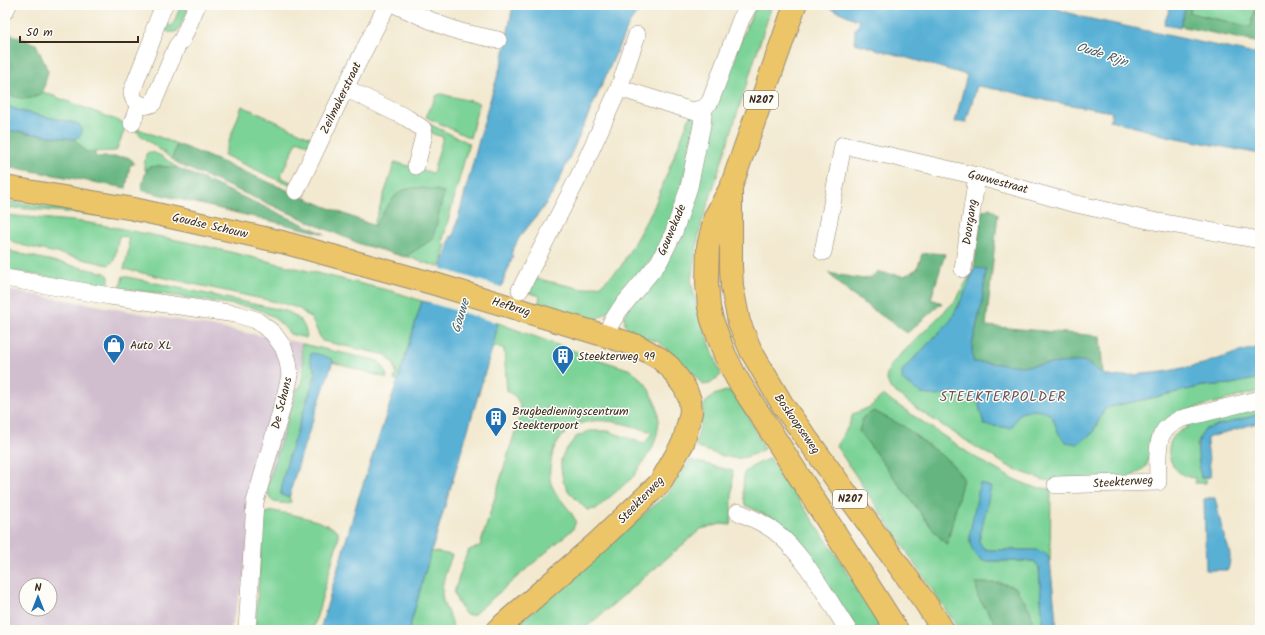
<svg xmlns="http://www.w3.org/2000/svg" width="1265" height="635" viewBox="0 0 1265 635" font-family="Kalam,sans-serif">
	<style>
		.industrial { fill: #d0bdce; fill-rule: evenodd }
		.green { fill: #7cd397; stroke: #5c7e5a; fill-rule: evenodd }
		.forest { fill: #65b580; stroke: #50704f }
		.water { fill: #58b0d5; stroke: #4a6d7a }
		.pier { fill: #f2e9d0 }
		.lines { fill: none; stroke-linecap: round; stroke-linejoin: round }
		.minor-casing { stroke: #968a77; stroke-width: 18 }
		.major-casing { stroke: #968a77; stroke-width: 24 }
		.minor { stroke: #fff; stroke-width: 17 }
		.major { stroke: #ecc569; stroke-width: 22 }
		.labels { text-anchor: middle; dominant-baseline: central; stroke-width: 3; stroke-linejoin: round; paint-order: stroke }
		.shield { fill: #fdfcf7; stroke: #75695f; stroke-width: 1 }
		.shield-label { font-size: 11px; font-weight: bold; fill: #3b2a1e }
		.street-label { font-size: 12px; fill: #3b2a1e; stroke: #fdfcf7 }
		.poi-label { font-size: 12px; fill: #3b2a1e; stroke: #fdfcf7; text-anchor: start }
		.water-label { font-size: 13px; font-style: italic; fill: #476067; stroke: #fdfcf7 }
		.quarter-label { font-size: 14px; letter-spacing: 1px; fill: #6f5055; stroke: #fdfcf7 }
	</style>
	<rect width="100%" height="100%" fill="#fdfcf7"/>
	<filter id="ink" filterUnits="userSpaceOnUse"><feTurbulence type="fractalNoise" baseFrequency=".025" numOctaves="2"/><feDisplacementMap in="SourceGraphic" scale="8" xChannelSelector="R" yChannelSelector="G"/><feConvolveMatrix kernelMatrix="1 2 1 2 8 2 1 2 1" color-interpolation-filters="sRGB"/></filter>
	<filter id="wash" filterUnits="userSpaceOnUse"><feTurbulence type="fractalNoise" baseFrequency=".012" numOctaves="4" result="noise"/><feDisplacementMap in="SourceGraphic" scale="16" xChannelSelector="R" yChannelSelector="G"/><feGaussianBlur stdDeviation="0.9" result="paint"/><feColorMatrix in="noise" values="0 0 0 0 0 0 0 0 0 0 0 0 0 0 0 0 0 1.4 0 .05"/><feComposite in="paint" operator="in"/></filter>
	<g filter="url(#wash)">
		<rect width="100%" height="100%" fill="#f2e9d0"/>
		<path class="industrial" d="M5,290L90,304L307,344L230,630H5ZM26,585H50V609H26Z"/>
		<g class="green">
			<path d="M181,5H190L178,31C168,34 163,32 164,21L172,27Z"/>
			<polygon points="756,5 772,5 700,229 691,281 697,307 721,375 710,384 703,385 690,370 659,342 629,333 625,324 624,315 660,267 711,110"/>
			<polygon points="1191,5 1256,5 1251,27 1190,13"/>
			<polygon points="5,87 8,94 36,97 43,92 127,124 116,151 86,152 74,139 81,135 79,124 20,111 5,105"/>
			<polygon points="441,94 479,103 470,138 426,117 437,95"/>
			<polygon points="242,106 312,138 309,145 298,140 280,177 291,182 289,185 224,155"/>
			<polygon points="697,115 681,193 658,251 611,310 592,322 538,305 540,296 524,291 533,278 583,289 601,285 620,268 654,207 690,116"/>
			<polygon points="427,123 469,143 442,243 446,244 440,267 419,261 368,242 395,162 433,173 443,137 433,134"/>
			<polygon points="136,128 177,144 172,159 138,133 135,130"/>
			<path d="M149,152C159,152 170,163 178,168L159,166L149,167L146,171L144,167L146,154Z"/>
			<polygon points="5,201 73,210 111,217 78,213 5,207"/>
			<polygon points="5,215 83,222 118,228 201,245 395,292 422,301 398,380 394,380 396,374 394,364 386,355 322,341 311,318 298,308 281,303 124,269 128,252 129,251 128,237 119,236 114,261 109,265 21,245 15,243 5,236"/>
			<polygon points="5,246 13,252 105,273 109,276 109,283 106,285 100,286 5,270"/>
			<polygon points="974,268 967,288 951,320 902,371 937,396 954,393 971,397 978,402 1020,413 1032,410 1044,411 1052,416 1059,434 1092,434 1105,408 1156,397 1203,386 1231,384 1260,378 1260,391 1191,409 1149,458 1146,466 1141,471 1128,478 1057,481 1044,480 1036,477 1015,470 976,447 920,411 890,388 886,377 890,365 956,300"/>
			<path d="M123,276L286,311C298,316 305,323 307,336L306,338L290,334C279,320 267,311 250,307L120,288Z"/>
			<path d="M498,323L588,356L631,370L645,383L654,399L657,407L659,421L657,434L652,449L633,477L596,509L587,510L569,492L563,481L561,468V459L565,451L576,437L589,431H608L645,444L652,432C623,423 583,409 561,438C557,444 553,449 552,456C550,466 548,477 552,486C555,494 561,499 566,506C570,510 573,516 576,521L573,529L473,615H466L458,603L454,593L465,558L469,550L480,546L521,412C520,401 517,397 507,391L504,349L493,346Z"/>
			<path d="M302,344L378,361L385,369L387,378L332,362L333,361L310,360L316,373L290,452L281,491V495L288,497L289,496L291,502C284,505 277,503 270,499L267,488L297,388H300C302,380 303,373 303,364C303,357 300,351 302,344Z"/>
			<path d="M726,391L737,393L764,449C756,453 749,457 740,458C730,460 706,450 695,447L702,416L704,404L714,395Z"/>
			<path d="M883,395L973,456L1011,478L1033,487L1051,489L1050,560L1045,553L1036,550H987L982,547L979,541L981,531L980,484L970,539V544L983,561H1034L1039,567L1043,630H1034L1030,610L978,597L1000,630H959L836,446L849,425L853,414L870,407ZM903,426L951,463L963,478L946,544L935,532L859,431Z"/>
			<path d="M1260,403V414L1206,429L1197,445L1201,478L1206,477V483H1195V478C1173,478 1160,450 1176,434C1179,431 1184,429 1187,428L1186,423Z"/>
			<polygon points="770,458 825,538 886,630 858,630 811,563 778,521 745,505 743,493 744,473 753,466"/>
			<polygon points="690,460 733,471 731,525 721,524 701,529 583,630 513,630 524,619 668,493"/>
			<path d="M273,511C294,515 320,519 338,531V540L313,630H255L263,515L266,513Z"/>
			<path d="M431,551L452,555C447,570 438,588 444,604C447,614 454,618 452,630H409Z"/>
		</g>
		<g class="forest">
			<polygon points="1184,5 1191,5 1190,13 1251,27 1256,5 1260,5 1260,43 1180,26"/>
			<path d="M5,32L36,44L48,71L43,92C30,101 22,100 8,94C4,85 5,85 9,76L5,66Z"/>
			<polygon points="5,130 74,139 86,152 95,152 95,157 128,157 133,161 134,164 130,165 126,188 5,166"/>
			<path d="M177,144C244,170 308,201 375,226C381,216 394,191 407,189C419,186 432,189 444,192L433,239L405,257L360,244L180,165L172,159Z"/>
			<polygon points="159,166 178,168 325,234 141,190 146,171 149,167"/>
			<polygon points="990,208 998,214 986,326 1100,336 1103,374 1084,361 1026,366 972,362 972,345 982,303 986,269 974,268 982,211"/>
			<polygon points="932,253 945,254 931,299 942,303 907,333 849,293 828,273 863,279 872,277 877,272 904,276 917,269 922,254"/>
			<polygon points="874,411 903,426 951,463 963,478 947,545 935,532 859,431 863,417"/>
			<polygon points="976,583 1001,583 1015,587 1030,610 1034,630 1000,630 978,597"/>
		</g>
		<g class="water">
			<polygon points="513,5 644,5 638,11 629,24 554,192 540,212 519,238 511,254 513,256 501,288 493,322 498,323 493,346 424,576 409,630 320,630 358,499 398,380 422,301 431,303 451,236 453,237 488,107 503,58"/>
			<polygon points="823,5 1045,5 1082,17 1260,55 1260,154 1167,136 1110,120 1112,112 1048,101 1012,92 977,86 966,122 955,122 967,75 855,43 855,30 860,21"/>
			<polygon points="1171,5 1186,5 1180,28 1164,24"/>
			<polygon points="5,105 20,111 79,124 81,129 81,135 74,139 5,130"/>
			<polygon points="974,268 986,269 982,303 972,345 973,362 1026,366 1084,361 1103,374 1113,377 1163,372 1203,364 1239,352 1260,347 1260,378 1231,384 1203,386 1156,397 1105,408 1092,434 1077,444 1066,442 1059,434 1052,416 1044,411 1032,410 1020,413 1011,428 984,425 978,402 971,397 954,393 937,396 922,394 902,380 902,371 951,320 967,288"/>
			<polygon points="311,353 318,354 332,359 333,361 303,449 291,489 291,495 288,497 281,495 283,478 290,452 316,373 310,360"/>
			<path d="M1260,414V422L1207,438V443L1211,477L1201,478C1199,459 1193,445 1205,429Z"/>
			<path d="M980,483L991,487L979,541L982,547L987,550H1036L1045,553L1050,560L1057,630H1043L1039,567L1034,561H983C972,553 969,545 970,532Z"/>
			<path d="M1208,498H1215C1218,510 1220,521 1223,533C1228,549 1233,552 1228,570H1206L1204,499Z"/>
		</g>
		<polygon class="pier" points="440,268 504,288 494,322 430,303"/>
	</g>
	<g filter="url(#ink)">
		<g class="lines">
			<g class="minor-casing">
				<g id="minor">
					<path d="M164,5L154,30L153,37L132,91C132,103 143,109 153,103L177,46L182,40L197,5"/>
					<polyline points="396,5 441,25 461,32 498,40"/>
					<polyline points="5,11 8,5"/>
					<polyline points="345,88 407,118 423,129 424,135 416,166"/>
					<polyline points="619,88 692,111 704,108 710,102 741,19 749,5"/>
					<polyline points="132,123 139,105"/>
					<polyline points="296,191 350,78 387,5"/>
					<polyline points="823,252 843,145 977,176 1072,203 1148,220 1260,240"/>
					<polyline points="963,269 977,176"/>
					<polyline points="5,278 110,296 236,314 256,320 273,333 283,347 288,361 290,375 285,397 255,502 247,630"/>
					<polyline points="520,290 579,176 619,88 637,35"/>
					<polyline points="606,336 611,323 620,309 659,262 674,232 689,187 702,125 704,108"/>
					<path d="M1056,485L1158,482C1158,469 1156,446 1162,434C1166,427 1173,423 1180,419L1260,399"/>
					<path d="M738,512C750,517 762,522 773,530C803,552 827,598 848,630"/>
				</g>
			</g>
			<g class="major-casing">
				<g id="major">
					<polyline points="795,5 731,187 715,217 708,247 707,283 709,307 712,320 725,355 736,377 897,630"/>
					<polyline points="5,187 134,209 282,242 435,284 606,336 638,346 659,358 670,367 685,388 690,400 691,412 687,429 683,443 660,483 599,541 497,630"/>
					<polyline points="731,190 731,266 732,287 739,322 751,351 784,407 925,602 943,630"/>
				</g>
			</g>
			<use href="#minor" class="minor"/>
			<use href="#major" class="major"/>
		</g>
	</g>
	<defs>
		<g id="shop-pin" transform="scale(1.15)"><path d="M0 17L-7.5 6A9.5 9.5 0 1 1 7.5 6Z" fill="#1f6fb2" stroke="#fdfcf7"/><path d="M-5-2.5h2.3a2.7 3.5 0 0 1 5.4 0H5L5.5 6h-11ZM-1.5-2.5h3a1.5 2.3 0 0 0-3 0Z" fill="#fff"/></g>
		<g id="building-pin" transform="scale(1.15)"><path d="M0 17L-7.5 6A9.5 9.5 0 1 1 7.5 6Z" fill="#1f6fb2" stroke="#fdfcf7"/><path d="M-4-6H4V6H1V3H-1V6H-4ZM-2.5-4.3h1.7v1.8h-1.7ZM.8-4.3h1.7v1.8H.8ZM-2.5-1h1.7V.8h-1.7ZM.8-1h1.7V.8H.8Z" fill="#fff"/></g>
	</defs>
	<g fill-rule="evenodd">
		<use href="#shop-pin" x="114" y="345"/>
		<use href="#building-pin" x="563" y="356"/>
		<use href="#building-pin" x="496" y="418"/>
	</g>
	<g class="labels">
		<g class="shield">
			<rect x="744" y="91" width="34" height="18" rx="3"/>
			<rect x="833" y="490" width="34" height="18" rx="3"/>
		</g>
		<g class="shield-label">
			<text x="761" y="100">N207</text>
			<text x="850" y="499">N207</text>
		</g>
		<g class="street-label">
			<text transform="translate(341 98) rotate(-64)">Zeilmakerstraat</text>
			<text transform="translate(998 182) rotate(15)">Gouwestraat</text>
			<text transform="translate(970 222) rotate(-82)">Doorgang</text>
			<text transform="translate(210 226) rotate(13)">Goudse Schouw</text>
			<text transform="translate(672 230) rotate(-67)">Gouwekade</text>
			<text transform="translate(511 307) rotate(17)">Hefbrug</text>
			<text transform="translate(282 403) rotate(-76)">De Schans</text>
			<text transform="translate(797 424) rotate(55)">Boskoopseweg</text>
			<text transform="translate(1123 482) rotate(-4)">Steekterweg</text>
			<text transform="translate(641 500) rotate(-46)">Steekterweg</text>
		</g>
		<g class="poi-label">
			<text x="130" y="345">Auto XL</text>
			<text x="578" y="356">Steekterweg 99</text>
			<text x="512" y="411">Brugbedieningscentrum<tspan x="512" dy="14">Steekterpoort</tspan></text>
		</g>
		<g class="water-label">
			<text transform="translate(1102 55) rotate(18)">Oude Rijn</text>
			<text transform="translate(461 316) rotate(-73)">Gouwe</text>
		</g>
		<g class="quarter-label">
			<text x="1003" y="397">STEEKTERPOLDER</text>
		</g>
	</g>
	<rect width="1265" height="635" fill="none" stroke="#fdfcf7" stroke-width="20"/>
	<g transform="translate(38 597)"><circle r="19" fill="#fdfcf7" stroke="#afa8a0"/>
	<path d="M0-3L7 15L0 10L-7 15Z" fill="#1f6fb2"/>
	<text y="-6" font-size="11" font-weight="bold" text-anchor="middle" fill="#3b2a1e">N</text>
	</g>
	<path d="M20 36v6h118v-6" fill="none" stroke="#3b2a1e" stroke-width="2"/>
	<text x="26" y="36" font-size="12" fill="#3b2a1e" stroke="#fdfcf7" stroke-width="3" paint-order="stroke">50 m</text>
</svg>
